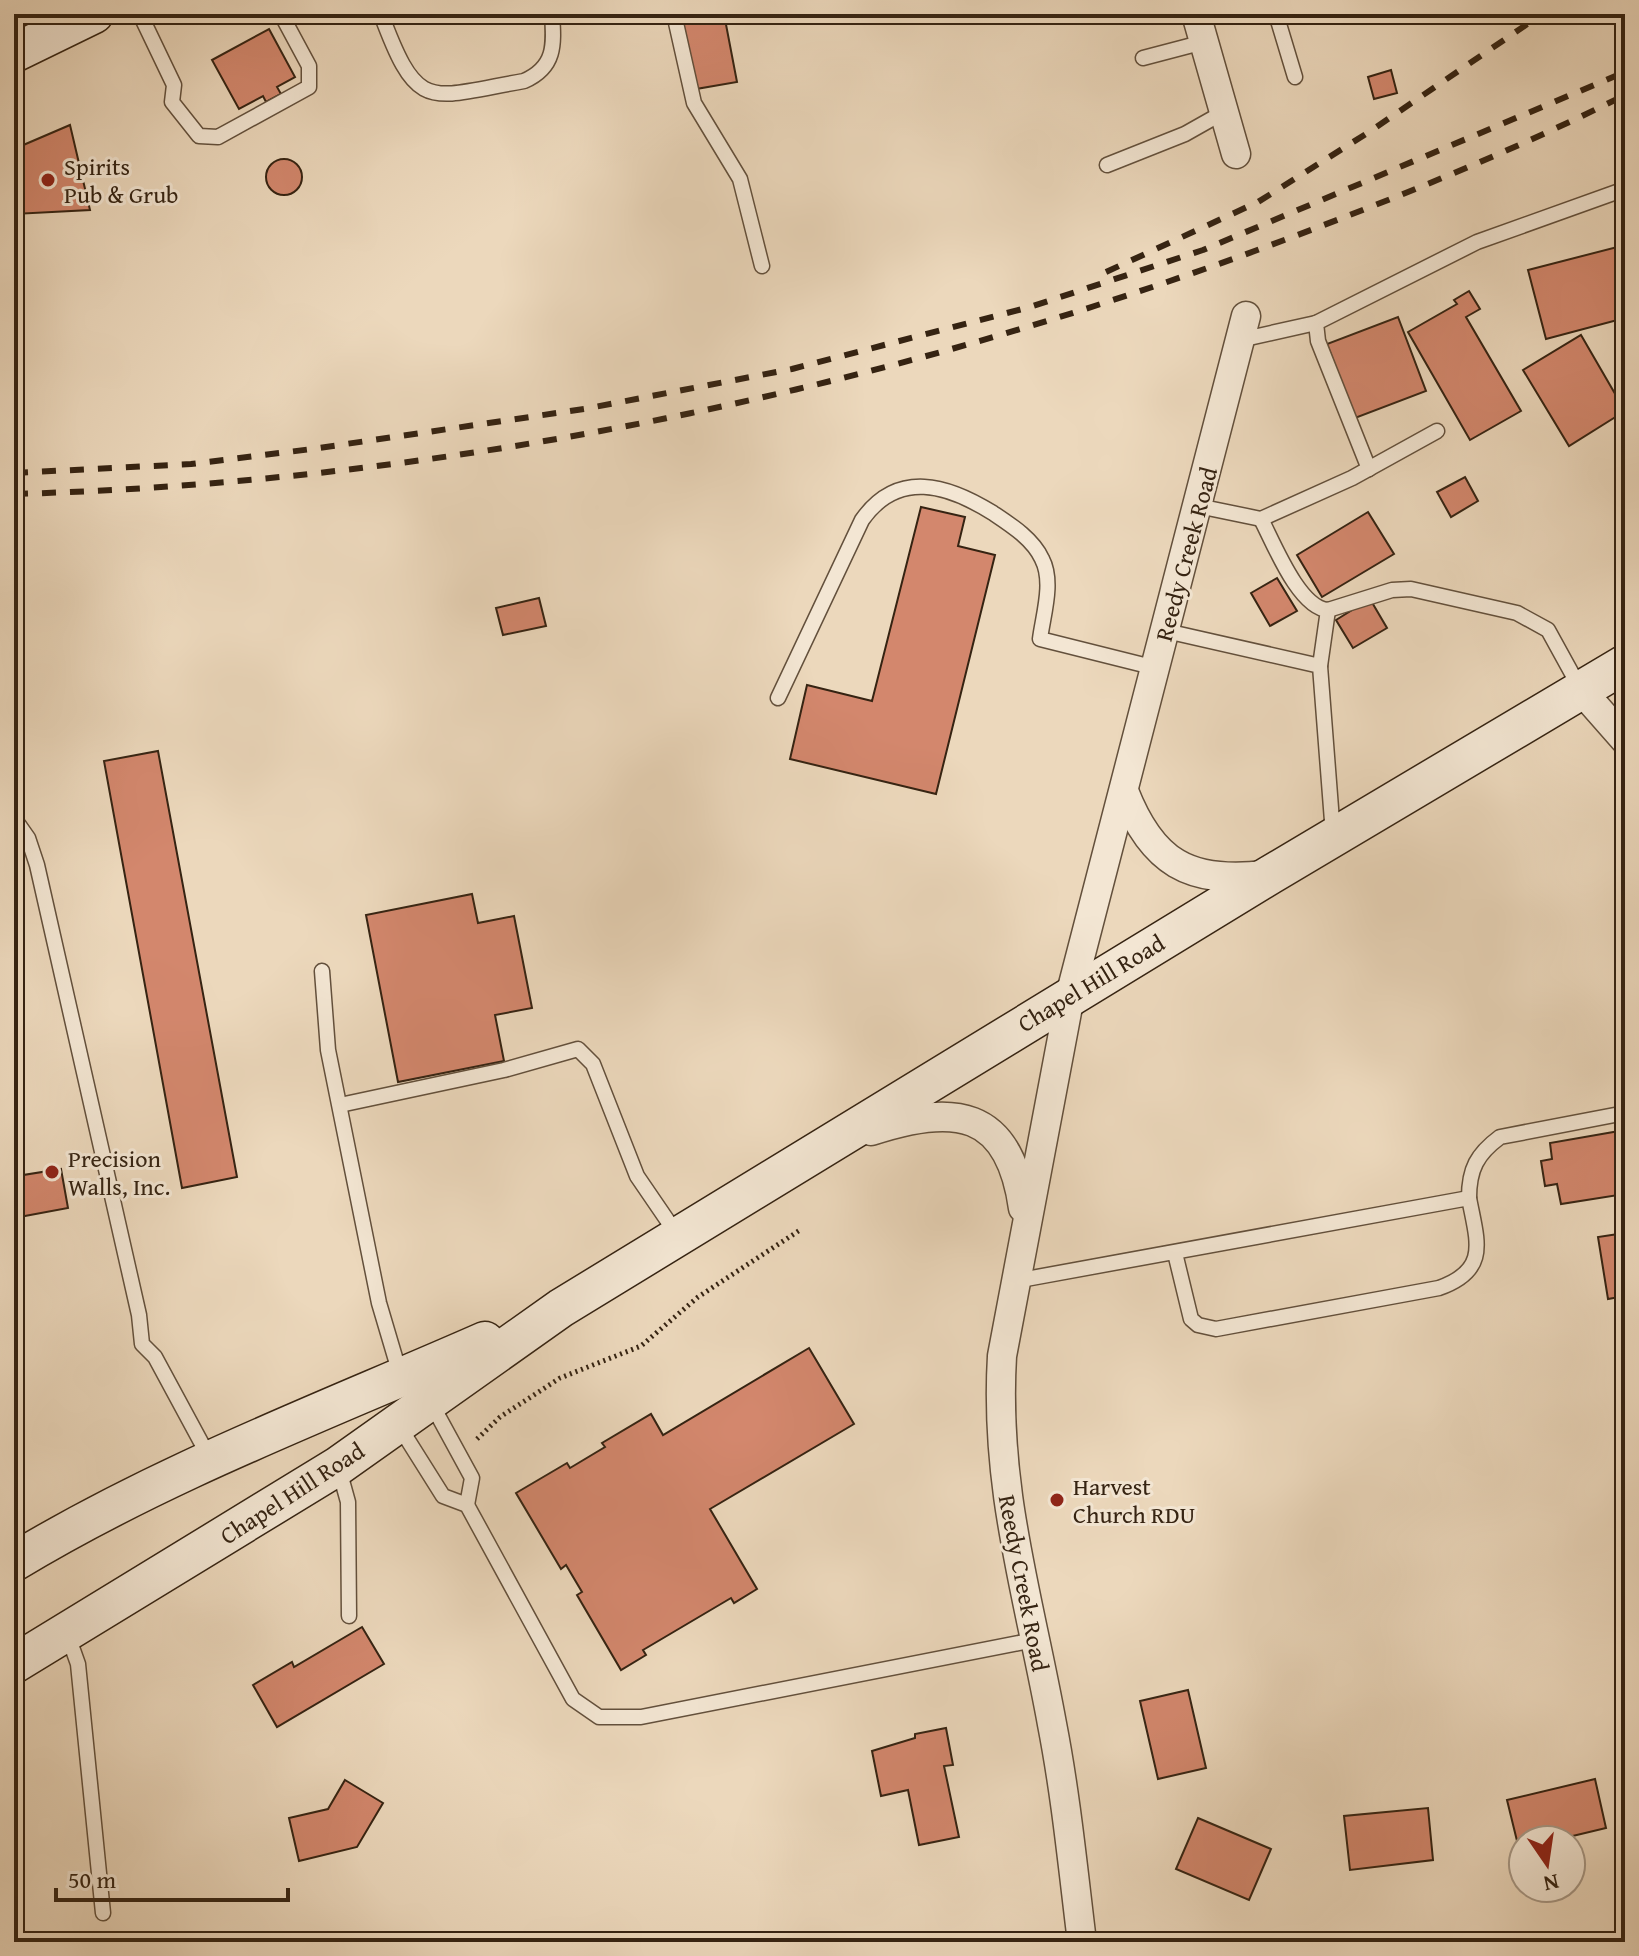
<svg xmlns="http://www.w3.org/2000/svg" width="1639" height="1956" viewBox="0 0 1639 1956" font-family="'Gentium Book Plus',serif">
	<style>
		.building { fill: #d3876d; stroke: #352312; stroke-width: 2 }
		.lines { fill: none; stroke-linecap: round; stroke-linejoin: round }
		.lane-casing { stroke: #63503c; stroke-width: 17 }
		.street-casing { stroke: #63503c; stroke-width: 31 }
		.secondary-casing { stroke: #352312; stroke-width: 41 }
		.path { stroke: #352312; stroke-width: 5; stroke-dasharray: 2 4; stroke-linecap: butt }
		.lane { stroke: #f3e6d3; stroke-width: 14 }
		.street { stroke: #f3e6d3; stroke-width: 28 }
		.secondary { stroke: #f3e6d3; stroke-width: 38 }
		.rail { stroke: #352312; stroke-width: 6; stroke-dasharray: 14 14; stroke-linecap: butt }
		.poi-dot { fill: #8f2418; stroke: #f3e6d3; stroke-width: 3 }
		.labels { text-anchor: middle; dominant-baseline: central; stroke-width: 6; stroke-linejoin: round; paint-order: stroke }
		.poi-label { font-size: 24px; fill: #352312; stroke: #f3e6d3; text-anchor: start }
		.street-label { font-size: 24px; fill: #352312; stroke: #f3e6d3 }
	</style>
	<rect width="100%" height="100%" fill="#ecd8bc"/>
	<filter id="stains"><feTurbulence type="fractalNoise" baseFrequency=".0025" numOctaves="4"/><feColorMatrix values="0 0 0 0 .2 0 0 0 0 .09 0 0 0 0 .02 0 0 0 .5 -.17"/></filter>
	<radialGradient id="worn" r=".72"><stop offset=".6" stop-color="#630" stop-opacity="0"/><stop offset="1" stop-color="#630" stop-opacity=".3"/></radialGradient>
	<g class="building">
		<polygon points="681,14 724,14 737,82 696,89"/>
		<polygon points="269,29 295,77 277,87 281,94 266,102 263,96 239,109 212,60"/>
		<polygon points="1391,70 1397,93 1374,99 1368,77"/>
		<polygon points="70,125 90,210 14,214 14,149"/>
		<circle cx="284" cy="177" r="18"/>
		<polygon points="1625,245 1625,318 1546,339 1528,270"/>
		<polygon points="1469,291 1480,309 1466,317 1521,411 1470,440 1408,332 1457,304 1454,300"/>
		<polygon points="1398,317 1426,391 1355,418 1327,344"/>
		<polygon points="1581,335 1625,411 1569,446 1523,370"/>
		<polygon points="1465,477 1478,501 1451,517 1437,492"/>
		<polygon points="921,507 965,517 958,546 995,555 936,794 790,759 807,685 872,701"/>
		<polygon points="1368,512 1394,554 1322,597 1297,555"/>
		<polygon points="1277,578 1297,611 1270,626 1251,593"/>
		<polygon points="539,598 546,626 503,635 496,608"/>
		<polygon points="1370,599 1387,628 1353,648 1336,620"/>
		<polygon points="158,751 237,1177 182,1188 104,761"/>
		<polygon points="472,894 478,923 514,916 532,1008 495,1015 504,1061 398,1082 366,915"/>
		<polygon points="14,1126 23,1175 61,1169 68,1208 14,1218"/>
		<polygon points="1625,1130 1625,1194 1561,1204 1557,1184 1545,1186 1541,1161 1552,1159 1550,1143"/>
		<polygon points="1625,1233 1625,1296 1608,1299 1598,1237"/>
		<polygon points="809,1348 854,1424 710,1509 757,1589 734,1603 731,1598 643,1650 646,1655 621,1670 577,1595 582,1592 566,1565 561,1569 516,1493 567,1463 570,1468 605,1447 602,1443 651,1414 663,1435"/>
		<polygon points="362,1627 384,1664 277,1727 253,1685 292,1662 294,1667"/>
		<polygon points="1188,1690 1206,1768 1158,1779 1140,1701"/>
		<polygon points="946,1728 953,1765 944,1766 959,1837 919,1845 908,1790 881,1796 872,1751 915,1738 915,1734"/>
		<polygon points="1595,1779 1606,1828 1556,1840 1523,1840 1523,1848 1519,1849 1507,1800"/>
		<polygon points="345,1780 383,1803 357,1847 299,1861 289,1818 328,1809"/>
		<polygon points="1428,1808 1433,1860 1350,1870 1344,1816"/>
		<polygon points="1198,1818 1271,1849 1249,1900 1176,1869"/>
		<polygon points="181,1935 183,1942 167,1942 166,1939"/>
	</g>
	<g class="lines">
		<g class="lane-casing">
			<g id="lane">
				<polyline points="140,14 174,85 172,102 199,136 218,137 309,87 309,66 281,14"/>
				<path d="M381,14C418,114 428,98 524,81C556,67 554,44 552,14"/>
				<polyline points="674,14 694,103 740,179 762,266"/>
				<polyline points="1276,14 1295,77"/>
				<polyline points="1143,58 1204,42"/>
				<polyline points="1107,165 1185,134 1224,112"/>
				<polyline points="1240,340 1316,323"/>
				<polyline points="1369,469 1318,341 1316,323 1477,242 1625,189"/>
				<polyline points="1198,506 1261,519 1352,478 1437,431"/>
				<path d="M1261,519C1274,544 1299,608 1328,610L1392,590L1411,589L1517,613L1548,630L1581,690"/>
				<polyline points="1166,631 1320,666 1333,834"/>
				<polyline points="1320,666 1328,610"/>
				<path d="M778,698L862,520C898,469 948,485 993,513C1011,525 1033,539 1042,559C1054,582 1043,615 1040,639L1156,668"/>
				<polyline points="14,818 28,838 37,865 139,1315 142,1344 155,1357 209,1457"/>
				<polyline points="322,971 328,1050 379,1303 400,1374"/>
				<polyline points="340,1105 504,1070 578,1049 593,1064 637,1176 678,1236"/>
				<path d="M1469,1198C1469,1169 1477,1154 1500,1137L1625,1113"/>
				<path d="M1015,1281L1469,1198C1477,1241 1490,1270 1439,1288L1216,1329L1198,1325L1191,1319L1175,1253"/>
				<polyline points="430,1401 472,1478 467,1505"/>
				<polyline points="399,1426 443,1496 467,1505 573,1699 599,1717 641,1717 1034,1640"/>
				<polyline points="338,1466 348,1502 349,1616"/>
				<polyline points="67,1633 78,1664 103,1913"/>
			</g>
		</g>
		<g class="street-casing">
			<g id="street">
				<polyline points="1196,14 1236,154"/>
				<polyline points="1581,690 1625,740"/>
				<path d="M1124,791C1152,863 1189,884 1265,875"/>
				<path d="M871,1131C953,1104 1009,1108 1023,1208"/>
				<path d="M1082,1942C1073,1869 1066,1796 1052,1724C1029,1597 994,1489 1002,1356L1070,996L1246,316"/>
			</g>
		</g>
		<g class="secondary-casing">
			<g id="secondary">
				<polyline points="14,53 94,14"/>
				<path d="M14,1562C163,1472 326,1411 485,1341"/>
				<polyline points="14,1664 338,1466 561,1308 1270,875 1625,664"/>
			</g>
		</g>
		<polyline class="path" points="477,1439 500,1417 560,1378 641,1346 698,1297 800,1230"/>
		<use href="#lane" class="lane"/>
		<use href="#street" class="street"/>
		<use href="#secondary" class="secondary"/>
		<g class="rail">
			<polyline points="1106,272 1258,202 1369,132 1542,14"/>
			<polyline points="14,473 191,464 312,449 584,409 792,369 1030,307 1203,250 1625,72"/>
			<path d="M14,494C458,482 902,387 1316,228C1421,188 1525,145 1625,95"/>
		</g>
	</g>
	<g class="poi-dot">
		<circle cx="48" cy="180" r="8"/>
		<circle cx="52" cy="1172" r="8"/>
		<circle cx="1057" cy="1500" r="8"/>
	</g>
	<g class="labels">
		<g class="poi-label">
			<text x="64" y="166">Spirits<tspan x="64" dy="28">Pub &amp; Grub</tspan></text>
			<text x="68" y="1158">Precision<tspan x="68" dy="28">Walls, Inc.</tspan></text>
			<text x="1073" y="1486">Harvest<tspan x="1073" dy="28">Church RDU</tspan></text>
		</g>
		<g class="street-label">
			<text transform="translate(1186 554) rotate(-75)">Reedy Creek Road</text>
			<text transform="translate(1091 983) rotate(-31)">Chapel Hill Road</text>
			<text transform="translate(292 1493) rotate(-33)">Chapel Hill Road</text>
			<text transform="translate(1024 1583) rotate(79)">Reedy Creek Road</text>
		</g>
	</g>
	<rect width="1639" height="1956" fill="none" stroke="#ecd8bc" stroke-width="48"/>
	<rect x="16" y="16" width="1607" height="1924" fill="none" stroke="#352312" stroke-width="4"/>
	<rect x="24" y="24" width="1591" height="1908" fill="none" stroke="#352312" stroke-width="2"/>
	<g transform="translate(1547 1864) rotate(167)"><circle r="38" fill="#f3e6d3" stroke="#a79886" stroke-width="2"/>
	<path d="M0-6L14 30L0 20L-14 30Z" fill="#8f2418"/>
	<text y="-12" font-size="22" font-weight="bold" text-anchor="middle" fill="#352312">N</text>
	</g>
	<path d="M56 1888v12h232v-12" fill="none" stroke="#352312" stroke-width="4"/>
	<text x="68" y="1888" font-size="24" fill="#352312" stroke="#f3e6d3" stroke-width="6" paint-order="stroke">50 m</text>
	<rect width="100%" height="100%" filter="url(#stains)"/>
	<rect width="100%" height="100%" fill="url(#worn)"/>
</svg>
